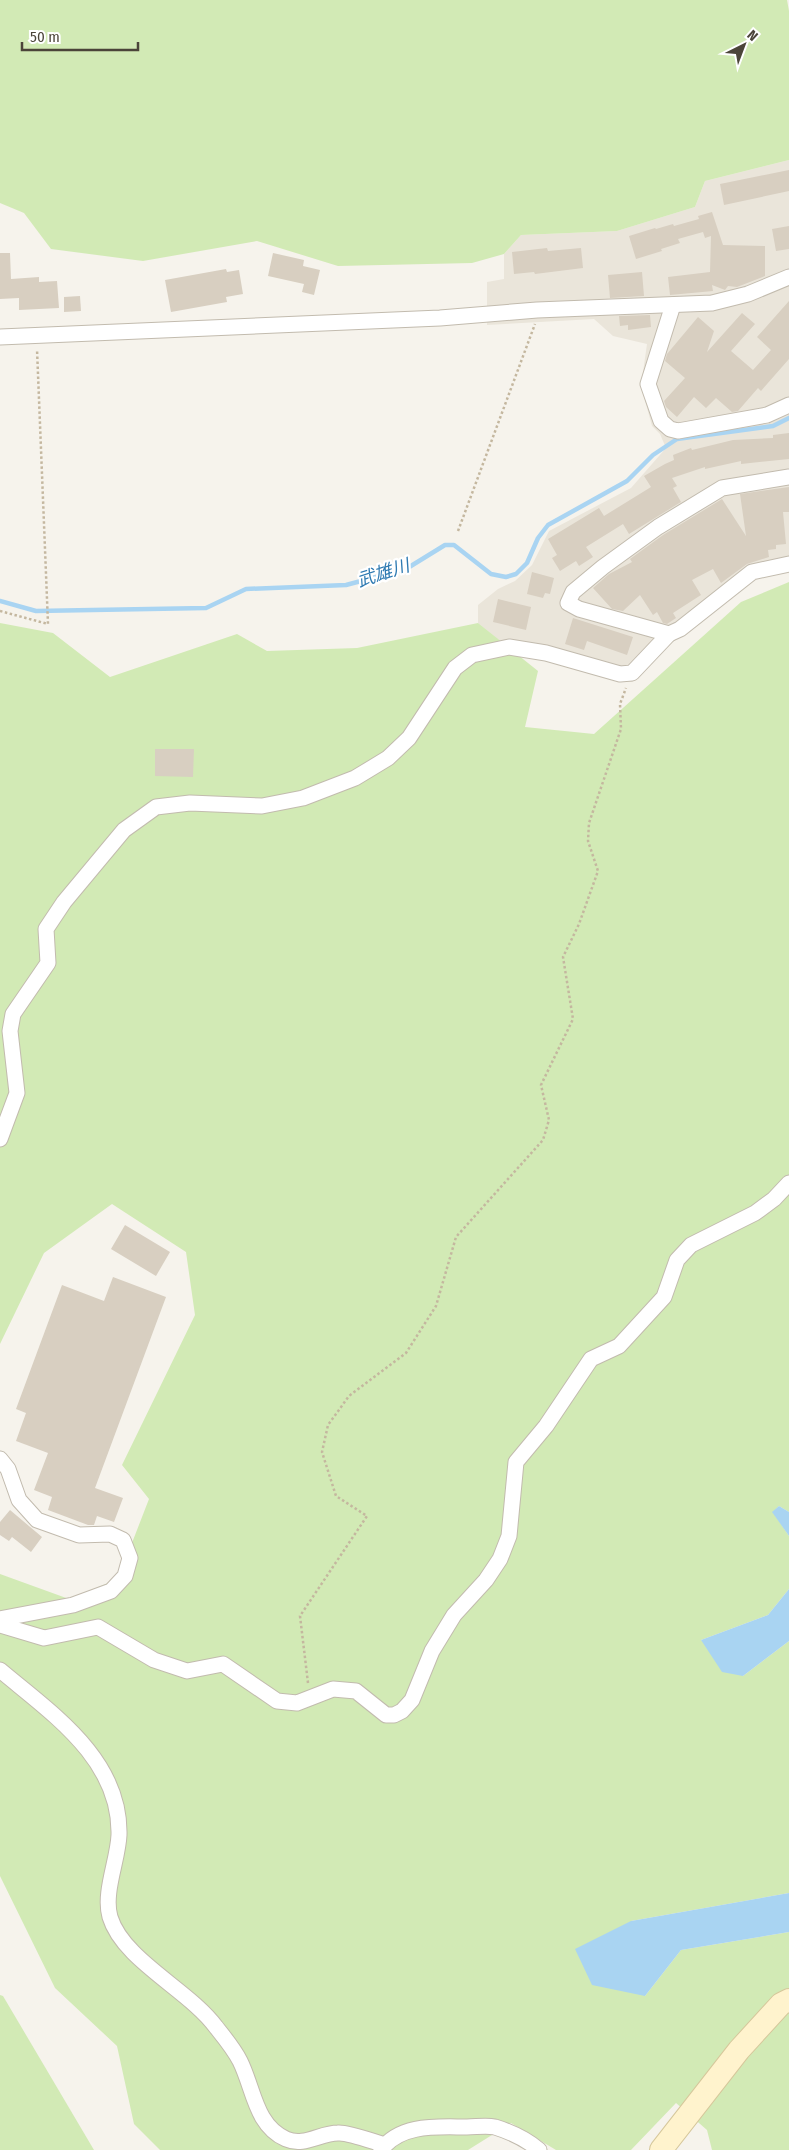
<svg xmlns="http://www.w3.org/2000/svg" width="789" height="2150" viewBox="0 0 789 2150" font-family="'Fira Sans Condensed','Noto Sans JP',sans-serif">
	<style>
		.residential { fill: #eae5da }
		.green { fill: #d2eab5 }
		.water { fill: #a9d4f2 }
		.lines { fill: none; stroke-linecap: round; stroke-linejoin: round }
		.stream { stroke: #a9d4f2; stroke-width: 4.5 }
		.building { fill: #d8cfc1 }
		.street-casing { stroke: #c2bbae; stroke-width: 17 }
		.secondary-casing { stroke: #d6c79b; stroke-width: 24 }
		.path { stroke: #c4b79f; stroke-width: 2.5; stroke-dasharray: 2.5 2.5; stroke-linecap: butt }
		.street { stroke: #fff; stroke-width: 15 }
		.secondary { stroke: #fff3cd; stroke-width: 22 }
		.labels { text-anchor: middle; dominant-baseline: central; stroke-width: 4.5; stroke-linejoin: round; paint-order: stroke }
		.water-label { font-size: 18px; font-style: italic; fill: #2e7ab2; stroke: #fff }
	</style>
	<rect width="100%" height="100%" fill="#f6f3ec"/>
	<polygon class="residential" points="789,160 789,571 754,577 678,634 632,682 550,656 512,651 478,623 478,605 498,589 515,581 532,565 549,531 631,488 666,448 660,434 652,426 641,386 647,344 613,336 594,319 487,325 487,282 504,279 504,254 521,235 617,231 695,207 705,181"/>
	<g class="green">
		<polygon points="0,0 787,0 789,11 789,160 705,181 695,207 617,231 521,235 504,254 472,263 338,266 257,241 143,261 51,249 24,213 0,203"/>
		<polygon points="789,582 789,1512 779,1506 773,1512 789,1536 789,1589 768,1615 701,1640 743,1676 789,1641 789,1893 631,1921 645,1996 681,1950 789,1932 789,2150 712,2150 707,2130 676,2103 631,2150 556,2150 511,2123 468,2150 160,2150 134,2124 117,2046 55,1988 0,1876 0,1574 69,1599 118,1579 149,1499 122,1465 195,1315 186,1252 112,1204 44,1253 0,1344 0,623 53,633 110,677 237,634 267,651 357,648 478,623 538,671 525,727 594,734 741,602"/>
		<polygon points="0,1995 3,1996 94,2150 0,2150"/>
	</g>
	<g class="water">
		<polygon points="779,1506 789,1512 789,1536 772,1512"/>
		<polygon points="789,1589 789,1641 743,1676 722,1672 701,1640 768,1615"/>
		<polygon points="789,1893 789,1932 681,1950 645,1996 592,1985 575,1949 631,1921"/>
	</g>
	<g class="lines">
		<polyline class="stream" points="0,601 36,611 206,608 246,589 346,585 406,569 445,545 454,545 491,574 506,577 516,574 527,563 538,538 548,525 627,481 653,455 677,439 773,426 789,418"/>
	</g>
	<g class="building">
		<polygon points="789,170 789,191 724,205 720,184"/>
		<polygon points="712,212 723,245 765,246 765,276 737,287 728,286 725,290 712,285 713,291 670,295 668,277 710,272 711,236 705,238 703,232 678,239 680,243 661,249 662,251 636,259 629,236 655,228 656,229 673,224 674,226 699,219 698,216"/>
		<polygon points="789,226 789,249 776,251 772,229"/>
		<polygon points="547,248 548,251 581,248 583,268 535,274 534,272 514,274 512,252"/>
		<polygon points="0,253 10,253 11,279 39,277 39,282 57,281 59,308 19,310 19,298 0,299"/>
		<polygon points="273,253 304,260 303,266 320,270 314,295 302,292 304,284 268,276"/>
		<polygon points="226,269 227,272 239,270 243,294 226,297 227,302 171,312 165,280"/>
		<polygon points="642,272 644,296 610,298 608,275"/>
		<polygon points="80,296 81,311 64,312 64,297"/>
		<polygon points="789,301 789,359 761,391 758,388 738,411 732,412 716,398 706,408 694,397 677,417 666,407 664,401 685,378 665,361 667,354 698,317 714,331 707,352 742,313 755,324 731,351 753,370 771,350 757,337"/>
		<polygon points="650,315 651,327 628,330 628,325 620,326 619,316"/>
		<polygon points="789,433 789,459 741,464 741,461 705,469 705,467 672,478 677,486 673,488 681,502 629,534 623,524 586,547 593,557 579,566 576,561 560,571 552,558 557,555 548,539 599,508 604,516 651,487 644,476 665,464 674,460 673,455 691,448 692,450 733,440 773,438 773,435"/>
		<polygon points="789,487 789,512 783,512 786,544 776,545 776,549 768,550 769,557 747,564 721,583 713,569 692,580 701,595 673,613 676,618 667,624 663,623 657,612 653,615 640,595 623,611 612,609 593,588 609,574 632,562 630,559 663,535 722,499 746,536 740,494"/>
		<polygon points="532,572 554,578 550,594 545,593 543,598 527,594"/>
		<polygon points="498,599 531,607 526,630 493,622"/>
		<polygon points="573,618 633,637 627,655 587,641 584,650 565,644"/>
		<polygon points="155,749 194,749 193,777 155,776"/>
		<polygon points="125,1225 170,1252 156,1276 111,1249"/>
		<polygon points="113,1277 166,1297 95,1488 123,1498 114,1522 97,1516 94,1525 88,1525 48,1510 52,1497 34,1490 48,1453 16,1441 26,1413 16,1409 62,1285 104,1301"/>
		<polygon points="10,1510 42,1537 31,1552 12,1537 9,1541 0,1535 0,1522"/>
	</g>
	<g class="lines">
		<g class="street-casing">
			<g id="street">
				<polyline points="673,305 648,384 661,421 670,429 678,431 767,415 789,405"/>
				<polyline points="0,337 440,318 537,310 712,303 748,294 789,277"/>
				<polyline points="789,477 722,488 658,527 603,567 573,592 568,603 579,609 669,634 680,629 752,572 789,564"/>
				<polyline points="0,1139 17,1093 10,1031 13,1014 48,963 46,929 64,902 124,830 156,807 190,803 262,806 303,798 355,778 388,758 409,738 455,668 472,655 509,647 546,653 620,674 632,673 669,634"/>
				<polyline points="0,1459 8,1469 19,1500 37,1520 79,1535 110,1534 123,1540 130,1558 125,1576 111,1591 73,1605 0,1619"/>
				<polyline points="0,1625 44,1638 98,1627 154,1660 187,1671 223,1664 277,1701 297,1703 333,1689 356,1691 386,1715 394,1715 402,1711 412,1700 432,1651 454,1615 486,1580 500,1559 509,1536 516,1462 546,1426 591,1359 619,1346 664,1297 677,1260 691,1245 755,1213 774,1199 789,1183"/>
				<path d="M0,1670C51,1713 121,1759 119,1835C118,1860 103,1893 110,1917C123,1960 189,1990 216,2027C224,2037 234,2049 240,2061C254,2089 255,2125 286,2139C304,2147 320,2133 338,2133C348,2132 374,2142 385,2145"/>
				<path d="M381,2150C401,2123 438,2127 467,2127C476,2127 486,2125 495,2127C511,2132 526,2139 539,2150"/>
			</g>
		</g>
		<g class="secondary-casing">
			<polyline id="secondary" points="661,2150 739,2050 781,2004 789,2000"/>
		</g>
		<g class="path">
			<polyline points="458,531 535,324"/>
			<polyline points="0,611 48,624 37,349"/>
			<polyline points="308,1683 300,1616 367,1516 336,1496 322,1452 328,1425 349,1396 406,1353 436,1306 456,1237 543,1140 549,1120 541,1085 573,1019 563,957 579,924 598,871 588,841 589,823 621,729 620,704 626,688"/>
		</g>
		<use href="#street" class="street"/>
		<use href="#secondary" class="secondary"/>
	</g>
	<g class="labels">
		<g class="water-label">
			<text transform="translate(383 573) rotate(-18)">武雄川</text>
		</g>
	</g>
	<g transform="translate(744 45) rotate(42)" stroke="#ffffff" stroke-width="4" paint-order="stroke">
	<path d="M0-4L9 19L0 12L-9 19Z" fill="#4b4439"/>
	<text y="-8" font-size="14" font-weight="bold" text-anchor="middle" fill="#4b4439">N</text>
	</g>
	<path d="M22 42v8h116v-8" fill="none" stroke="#4b4439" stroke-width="2.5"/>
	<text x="30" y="42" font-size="15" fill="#4b4439" stroke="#ffffff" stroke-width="4" paint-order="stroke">50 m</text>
</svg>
